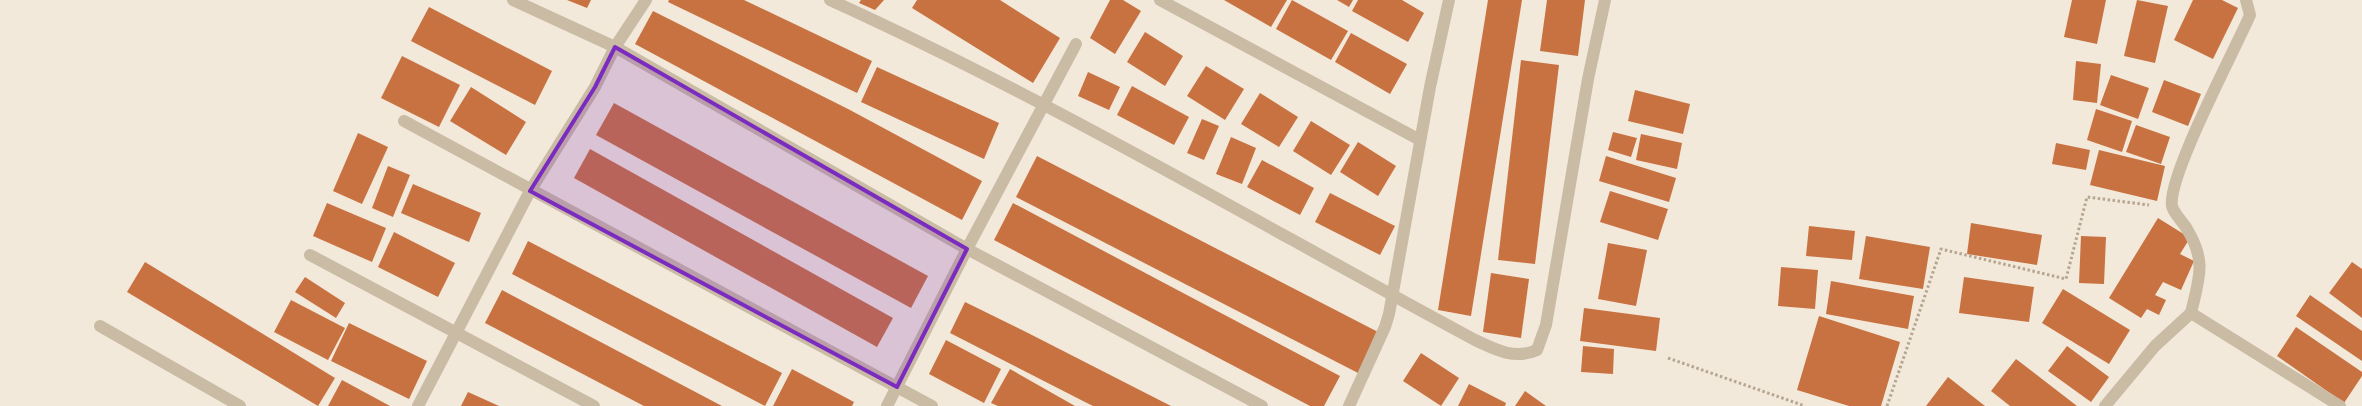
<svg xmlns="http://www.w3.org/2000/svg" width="2362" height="406" viewBox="0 0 2362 406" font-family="'Archivo Narrow',sans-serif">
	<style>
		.building { fill: #c97241 }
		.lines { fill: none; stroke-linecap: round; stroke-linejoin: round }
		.path { stroke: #b6a590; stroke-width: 3; stroke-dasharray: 2.5 2.5; stroke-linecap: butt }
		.minor { stroke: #cabba5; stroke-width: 12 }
		.marked { fill: #7b2cbf; fill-opacity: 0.2; stroke: #7b2cbf; stroke-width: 4; stroke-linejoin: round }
	</style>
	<rect width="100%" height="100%" fill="#f2e9da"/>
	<g class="building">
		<polygon points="567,0 591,0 587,8"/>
		<polygon points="669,0 744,0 872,61 857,93 668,2"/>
		<polygon points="861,0 884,0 875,10 859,3"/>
		<polygon points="917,0 1000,0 1060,38 1033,83 912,8"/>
		<polygon points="1110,0 1123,0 1141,11 1115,54 1090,38"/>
		<polygon points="1224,0 1287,0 1271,27"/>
		<polygon points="1292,0 1348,31 1331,60 1276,29"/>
		<polygon points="1337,0 1353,0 1349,7"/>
		<polygon points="1358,0 1402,0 1424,13 1408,42 1352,11"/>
		<polygon points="1488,0 1522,0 1471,316 1438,310"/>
		<polygon points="1547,0 1585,0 1578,56 1540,51"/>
		<polygon points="2072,0 2106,0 2097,44 2064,37"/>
		<polygon points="2137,0 2168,6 2155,63 2124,56"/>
		<polygon points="2193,0 2222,0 2238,8 2213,59 2174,40"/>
		<polygon points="429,7 552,71 535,105 411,41"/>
		<polygon points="653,11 850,110 982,181 962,220 635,44"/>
		<polygon points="1145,32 1183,56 1165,86 1127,62"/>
		<polygon points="1351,33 1407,64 1390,94 1335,62"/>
		<polygon points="402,56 460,85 439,127 381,98"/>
		<polygon points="1521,60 1559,65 1535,264 1498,260"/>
		<polygon points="2076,61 2101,64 2097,103 2073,100"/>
		<polygon points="1206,66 1244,89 1225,120 1187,96"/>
		<polygon points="877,67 999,123 984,159 861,102"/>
		<polygon points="1088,72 1120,87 1109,110 1078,96"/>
		<polygon points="2111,75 2149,88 2138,119 2100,105"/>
		<polygon points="2164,80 2201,94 2188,126 2152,112"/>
		<polygon points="1132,86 1189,117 1174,145 1117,115"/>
		<polygon points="471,87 526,122 506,155 450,121"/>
		<polygon points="1635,90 1690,104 1683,134 1628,121"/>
		<polygon points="1260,93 1298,117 1279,147 1241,124"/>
		<polygon points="614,103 928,276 911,308 596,135"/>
		<polygon points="2096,109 2132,121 2122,152 2087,140"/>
		<polygon points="1202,119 1219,126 1204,160 1187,153"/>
		<polygon points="1311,121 1350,145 1331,175 1293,151"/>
		<polygon points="2136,125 2170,137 2161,164 2126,152"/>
		<polygon points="1613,132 1637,138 1631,157 1608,150"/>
		<polygon points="358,133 388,147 362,204 333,191"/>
		<polygon points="1641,134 1682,143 1677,169 1636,160"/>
		<polygon points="1231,137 1256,148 1242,184 1216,174"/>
		<polygon points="1358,142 1396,166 1378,196 1340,172"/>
		<polygon points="2056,143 2090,150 2086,170 2052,164"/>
		<polygon points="590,149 893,318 877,347 574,178"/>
		<polygon points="2099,150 2165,166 2157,201 2090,185"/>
		<polygon points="1037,156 1380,333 1360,374 1016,197"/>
		<polygon points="1606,156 1676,178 1669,202 1599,181"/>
		<polygon points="1262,160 1314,188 1300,215 1247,187"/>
		<polygon points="388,166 410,175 393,217 372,208"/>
		<polygon points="413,184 481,213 469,242 401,213"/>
		<polygon points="1610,191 1668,209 1658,240 1600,222"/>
		<polygon points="1330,193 1395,226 1380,255 1315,222"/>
		<polygon points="327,203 386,228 372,262 313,236"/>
		<polygon points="1013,203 1340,376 1324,406 1310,406 994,240"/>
		<polygon points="2158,218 2190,238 2180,254 2194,261 2181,290 2163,282 2155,295 2166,300 2159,315 2147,309 2141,318 2109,298"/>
		<polygon points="1971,223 2042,235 2037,265 1967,254"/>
		<polygon points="1809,226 1855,231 1852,260 1806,256"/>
		<polygon points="394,232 455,263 438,297 378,267"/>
		<polygon points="1866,236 1930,247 1923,289 1859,279"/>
		<polygon points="2081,236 2106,237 2104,284 2079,283"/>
		<polygon points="528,241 782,373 765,406 512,274"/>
		<polygon points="1608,243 1647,250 1636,306 1598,299"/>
		<polygon points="145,262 335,378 318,406 127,292"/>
		<polygon points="2352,262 2362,269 2362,318 2329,293"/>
		<polygon points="1781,267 1818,270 1815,309 1778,306"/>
		<polygon points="1491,273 1529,279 1521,338 1483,332"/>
		<polygon points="305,277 345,303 336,318 295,292"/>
		<polygon points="1964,277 2034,287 2029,322 1959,313"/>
		<polygon points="1831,281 1914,296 1908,329 1826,314"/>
		<polygon points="2063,289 2130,330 2109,364 2042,323"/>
		<polygon points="502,290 576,329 722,406 644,406 485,323"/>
		<polygon points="2310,295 2362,331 2362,361 2296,316"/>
		<polygon points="291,300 345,328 328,360 274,332"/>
		<polygon points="965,302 1030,334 1171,406 1093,406 1083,401 950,333"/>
		<polygon points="1584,308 1660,318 1656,351 1580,341"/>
		<polygon points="1819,316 1900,342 1881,406 1849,406 1797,390"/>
		<polygon points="349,323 427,361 409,399 331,361"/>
		<polygon points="2296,327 2362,372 2362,376 2344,403 2277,356"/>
		<polygon points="946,340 1001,369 984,403 929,374"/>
		<polygon points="1583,346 1614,349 1613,374 1581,372"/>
		<polygon points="2067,346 2109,377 2091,402 2048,371"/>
		<polygon points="1421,353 1459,378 1441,406 1403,381"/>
		<polygon points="2016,359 2077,406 2010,406 1991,391"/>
		<polygon points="792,369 854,402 852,406 773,406"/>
		<polygon points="1010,369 1075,406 998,406 991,403"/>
		<polygon points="1948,377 1985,406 1926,406"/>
		<polygon points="342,380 390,406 328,406"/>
		<polygon points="1469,384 1506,403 1505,406 1458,406"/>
		<polygon points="1525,391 1546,406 1515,406"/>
		<polygon points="468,392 499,406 461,406"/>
	</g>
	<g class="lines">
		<g class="path">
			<polyline points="1668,358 1805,406"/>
			<polyline points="1887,406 1941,249 2066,279 2087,197 2149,205"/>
		</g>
		<g class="minor">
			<polyline points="646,0 615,47 967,249 1262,406"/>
			<path d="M830,0C1051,100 1261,225 1475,340C1496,350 1515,360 1537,350L1546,325L1588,79L1605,0"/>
			<polyline points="1160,0 1420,140"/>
			<polyline points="404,121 932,406"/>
			<polyline points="310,255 594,406"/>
			<path d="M2191,313C2199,278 2207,262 2187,229C2183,222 2174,214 2172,206C2167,177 2235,50 2250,15L2246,0"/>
			<polyline points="100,326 240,406"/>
			<polyline points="418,406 530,191 595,87 615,47 513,0"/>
			<polyline points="887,406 967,249 1076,44"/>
			<polyline points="1349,406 1385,327 1389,314 1430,87 1449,0"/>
			<polyline points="2105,406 2155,346 2191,313 2340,406"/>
		</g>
	</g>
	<path class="marked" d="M615,47L967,249L897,387L530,191L595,87Z"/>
</svg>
